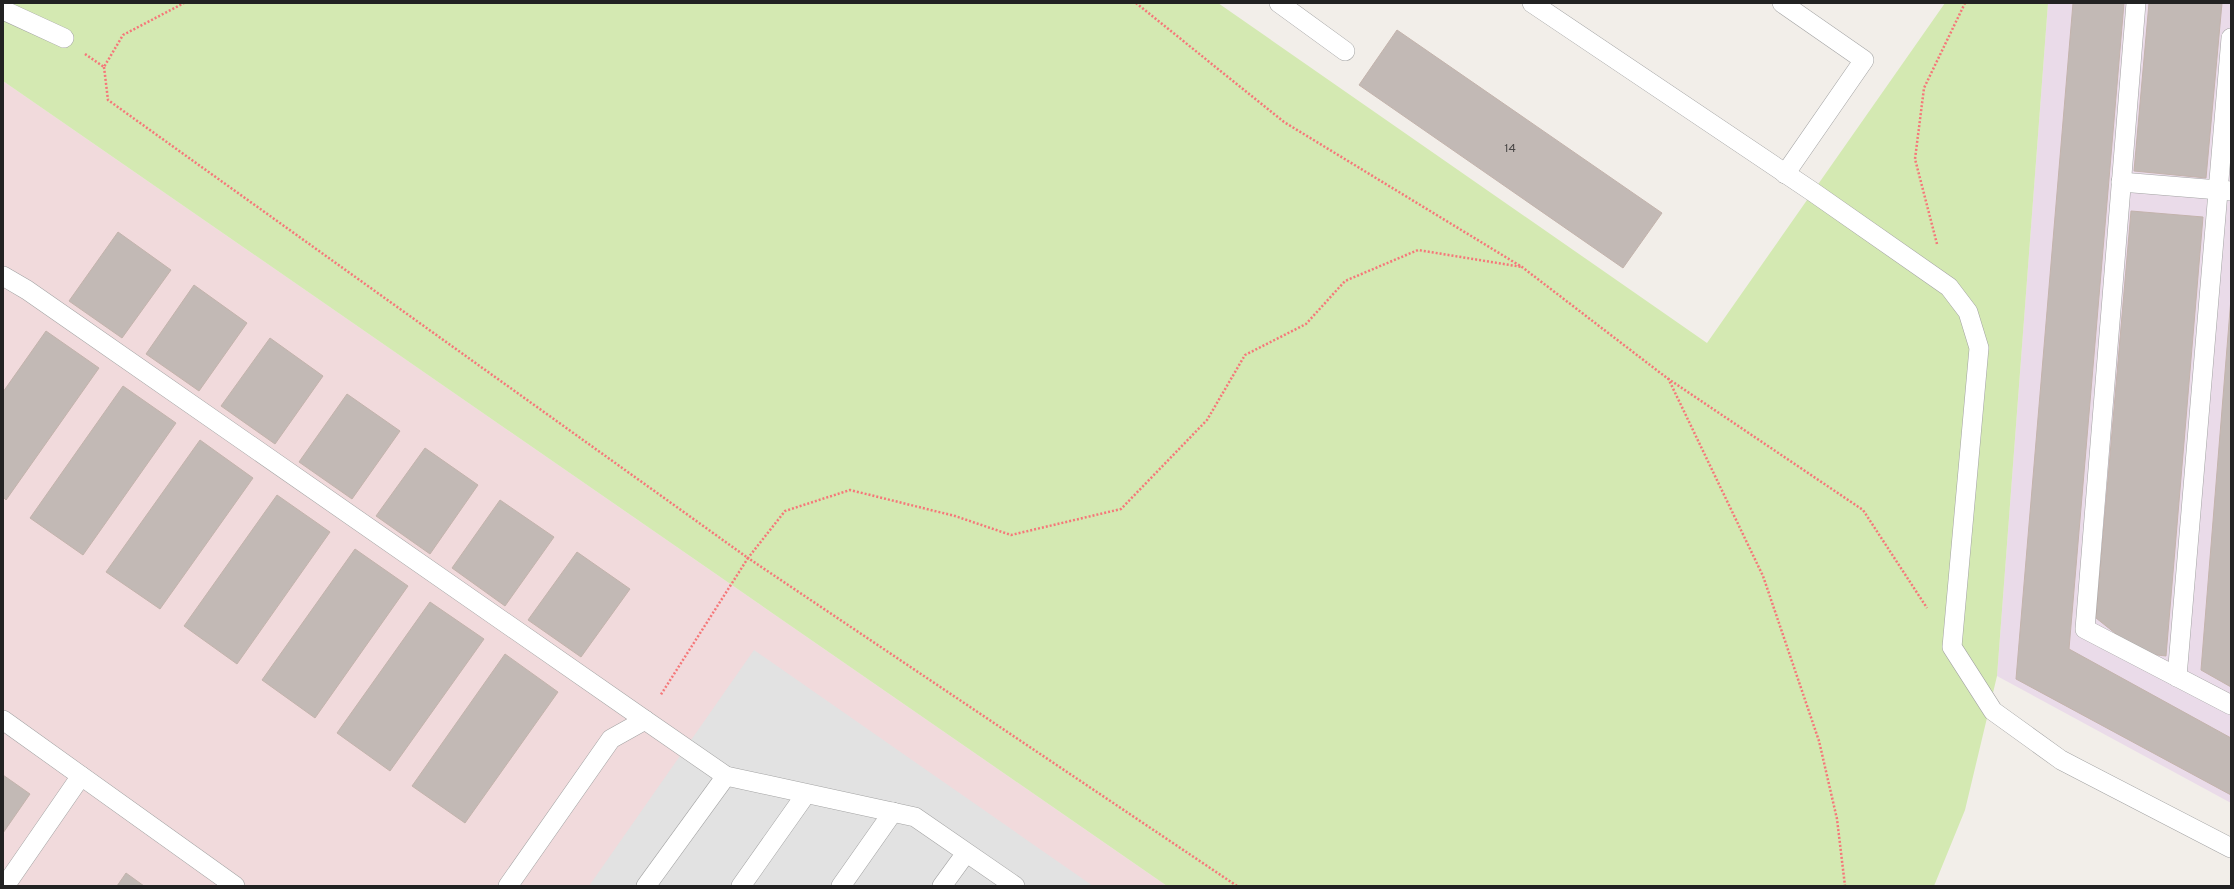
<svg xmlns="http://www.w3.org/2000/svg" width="2234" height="889" viewBox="0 0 2234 889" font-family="Overpass,sans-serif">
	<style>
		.commercial { fill: #f1dadc }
		.industrial { fill: #eadbe9 }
		.grass { fill: #d4e9b2 }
		.parking { fill: #e2e2e2 }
		.building { fill: #c2b9b5; stroke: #c3b3ac }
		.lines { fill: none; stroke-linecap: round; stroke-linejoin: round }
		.service-casing { stroke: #a3a3a3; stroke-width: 20 }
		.path { stroke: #f57779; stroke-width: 2.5; stroke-dasharray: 2 2; stroke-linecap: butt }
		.service { stroke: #fff; stroke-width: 19 }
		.labels { text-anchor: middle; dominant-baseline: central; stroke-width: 4; stroke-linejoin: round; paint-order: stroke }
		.number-label { font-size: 12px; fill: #4a4847 }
	</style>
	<rect width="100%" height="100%" fill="#f2eee9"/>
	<polygon class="commercial" points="3,81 1167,886 3,886"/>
	<polygon class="industrial" points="2048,3 2231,3 2231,803 1997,676"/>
	<polygon class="grass" points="3,3 1218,3 1707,343 1945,3 2048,3 1997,676 1965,810 1934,886 1167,886 3,81"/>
	<polygon class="parking" points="754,650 1093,886 589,886"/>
	<g class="building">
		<polygon points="2073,3 2124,3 2069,649 2231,738 2231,795 2016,679"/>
		<polygon points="2149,3 2222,3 2206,178 2134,171"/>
		<polygon points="1397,30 1662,213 1623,268 1359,85"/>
		<polygon points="2131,211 2203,217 2166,656 2140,653 2096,618"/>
		<polygon points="118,232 171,270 122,338 69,301"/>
		<polygon points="194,285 247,323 199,391 146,354"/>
		<polygon points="2231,298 2231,687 2201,670"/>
		<polygon points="46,331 99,368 6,500 3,497 3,392"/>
		<polygon points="270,338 323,376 275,444 221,406"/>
		<polygon points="123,386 176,423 83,555 30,518"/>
		<polygon points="347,394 400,431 352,499 299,462"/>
		<polygon points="200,440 253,478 160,609 106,572"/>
		<polygon points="425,448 478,485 430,554 376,516"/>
		<polygon points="277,495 330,532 237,664 184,626"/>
		<polygon points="500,500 554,537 505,606 452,568"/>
		<polygon points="355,549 408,586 315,718 262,680"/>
		<polygon points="577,552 630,589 581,657 528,620"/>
		<polygon points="430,602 484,639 390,771 337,733"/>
		<polygon points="505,654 558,692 465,823 412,786"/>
		<polygon points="3,775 30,794 3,833"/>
		<polygon points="126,873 144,886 117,886"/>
	</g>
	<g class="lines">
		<g class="service-casing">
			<g id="service">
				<polyline points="1279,3 1345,51"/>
				<polyline points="1532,3 1813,192 1949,287 1968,312 1979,348 1952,647 1993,711 2061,760 2231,848"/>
				<polyline points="1782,3 1864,60 1785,174"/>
				<polyline points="2136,3 2085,629 2231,705"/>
				<polyline points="3,10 64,38"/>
				<polyline points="2121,182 2231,191"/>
				<polyline points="3,276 27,290 645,720 611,739 508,886"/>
				<polyline points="2177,677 2231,38"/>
				<polyline points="3,720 235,886"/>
				<polyline points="645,720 726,776 915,817 1015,886"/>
				<polyline points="5,886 81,776"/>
				<polyline points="646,886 726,776"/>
				<polyline points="741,886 806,794"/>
				<polyline points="841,886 893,812"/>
				<polyline points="942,886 966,853"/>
			</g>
		</g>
		<g class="path">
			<polyline points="1136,3 1284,122 1522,267 1667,378 1863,510 1927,608"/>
			<polyline points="85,54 104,67 123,35 184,3"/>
			<polyline points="104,67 108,100 748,558 660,696"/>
			<polyline points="1937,244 1915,159 1924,88 1965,3"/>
			<polyline points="1668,378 1763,576 1819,741 1837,819 1845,886"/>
			<polyline points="1237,886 748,558 785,511 850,490 955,516 1011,535 1121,509 1207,420 1245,355 1306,324 1345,281 1418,250 1522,267"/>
		</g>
		<use href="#service" class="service"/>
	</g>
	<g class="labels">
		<g class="number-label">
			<text x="1510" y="149">14</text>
		</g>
	</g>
	<rect width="2234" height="889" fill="none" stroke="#222222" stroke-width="8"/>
</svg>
